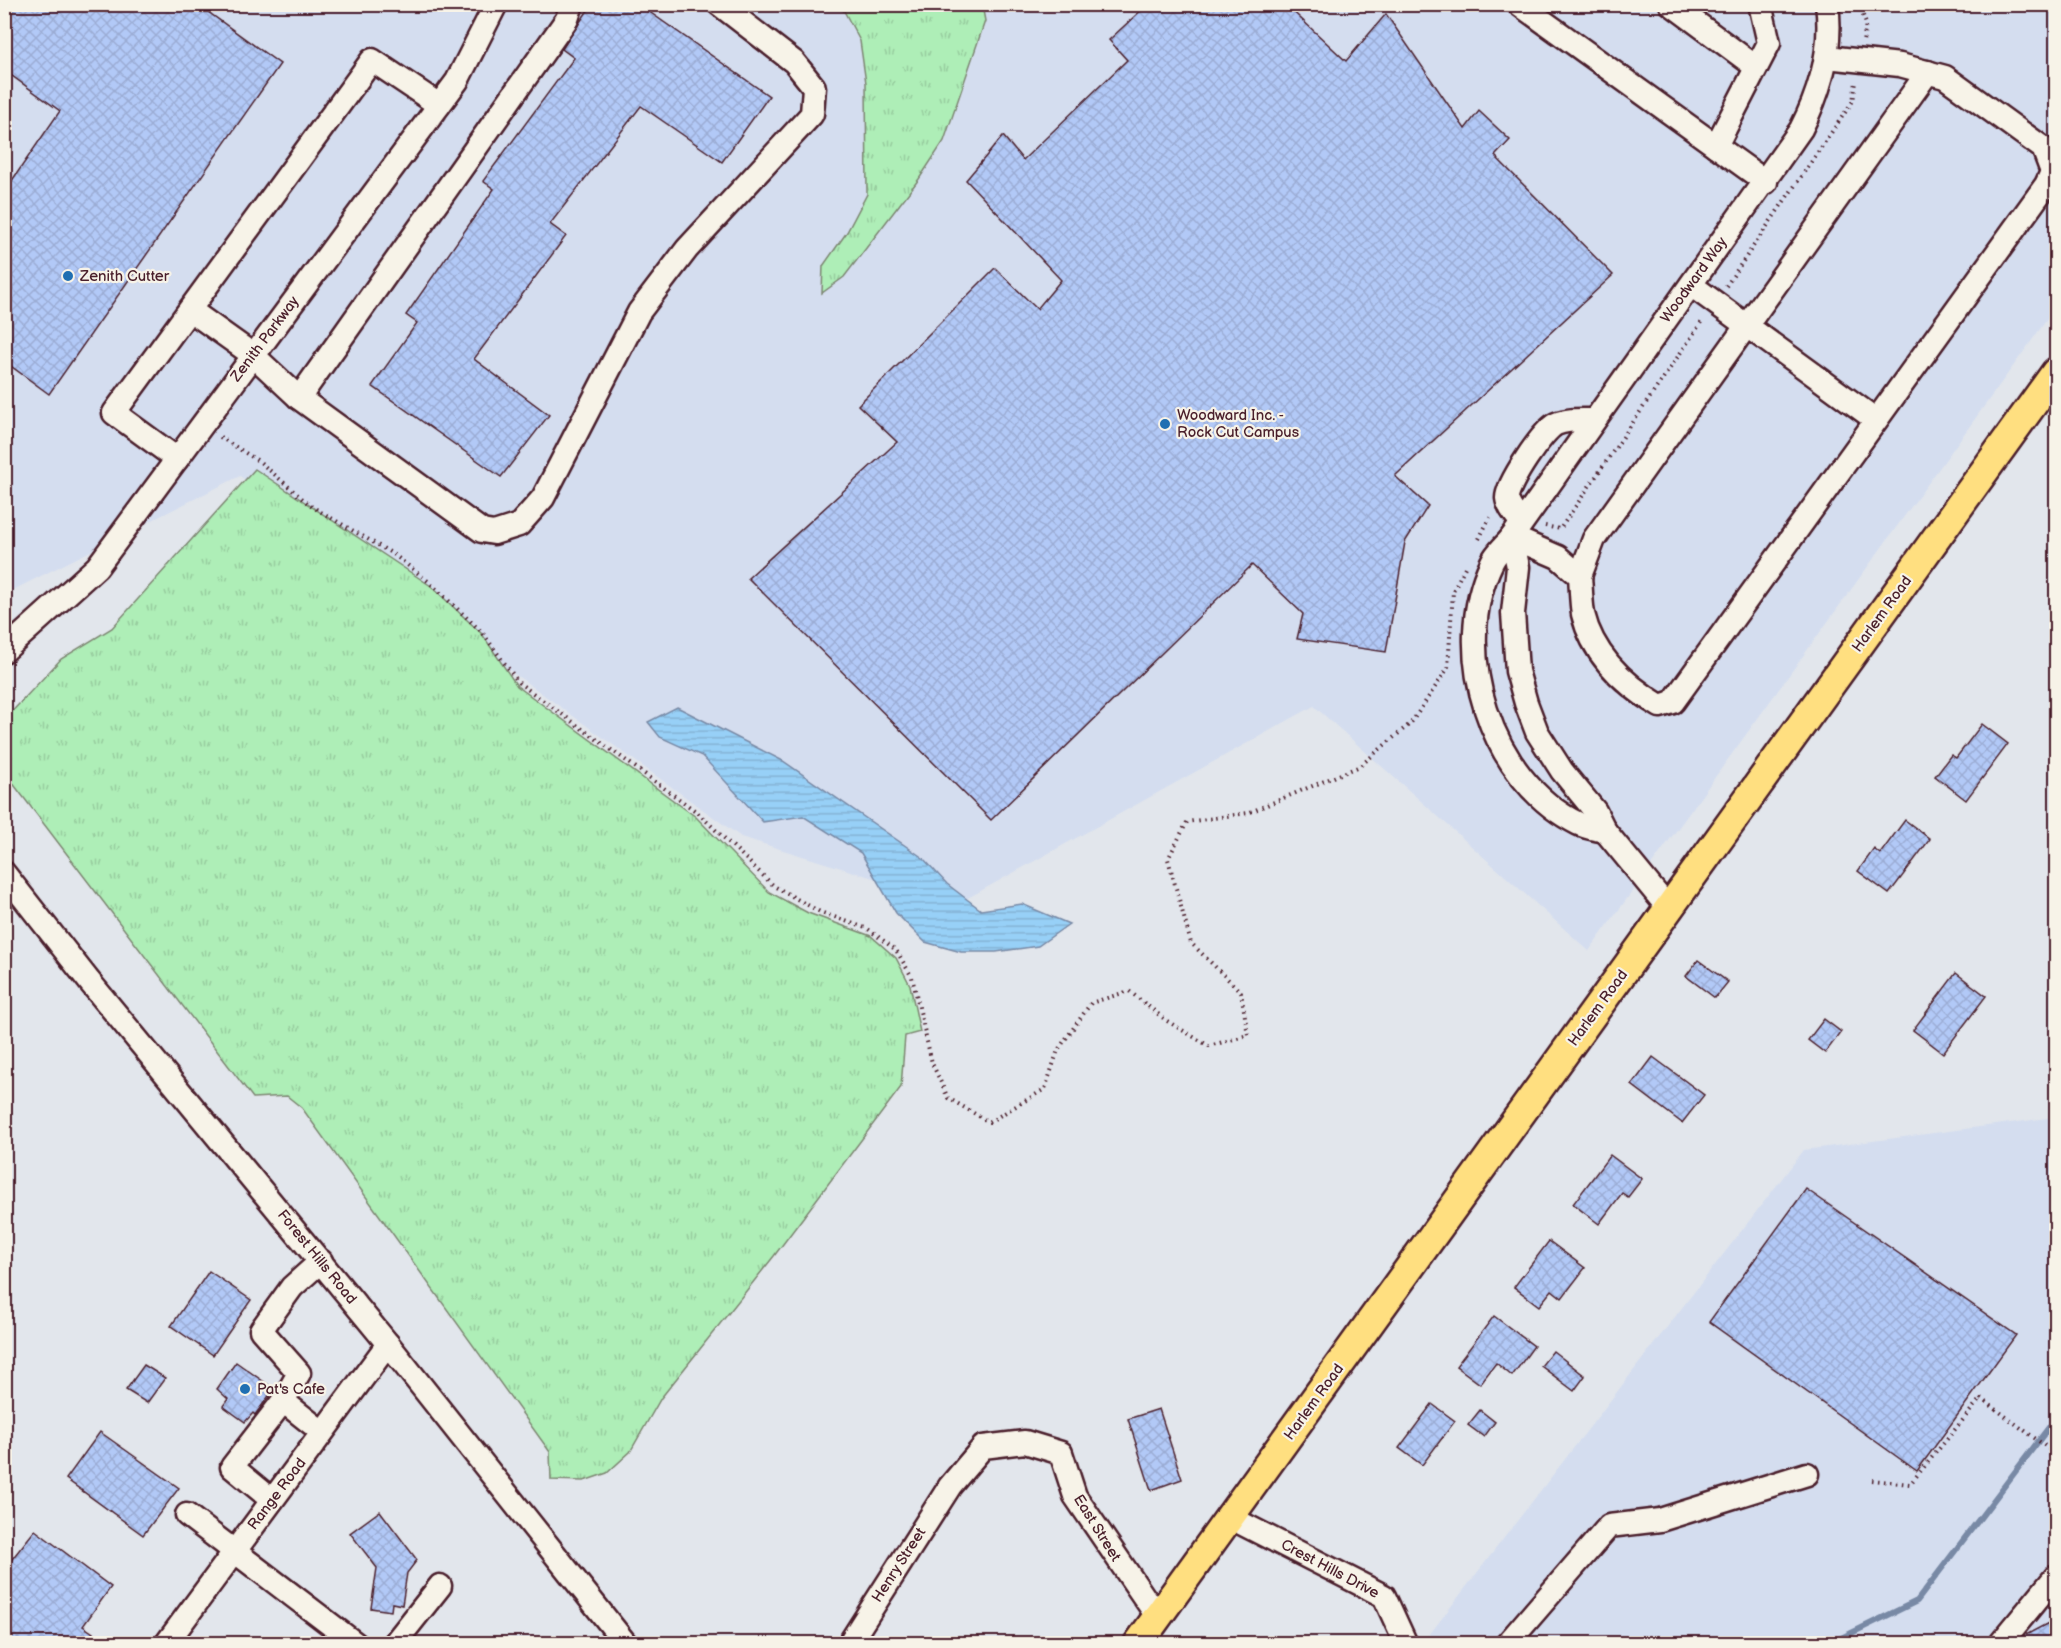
<svg xmlns="http://www.w3.org/2000/svg" width="2061" height="1648" viewBox="0 0 2061 1648" font-family="'Balsamiq Sans',sans-serif">
	<style>
		.built { fill: #d4ddef }
		.grass { fill: url(#grass-tufts); stroke: #7c8671; stroke-width: 1.5 }
		.water { fill: url(#water-rules); stroke: #7889a5; stroke-width: 1.5 }
		.lines { fill: none; stroke-linecap: round; stroke-linejoin: round }
		.stream { stroke: #7889a5; stroke-width: 6 }
		.building { fill: url(#building-cross-hatch); stroke: #4a1f2b; stroke-width: 1.5 }
		.minor-casing { stroke: #4a1f2b; stroke-width: 27 }
		.major-casing { stroke: #4a1f2b; stroke-width: 33 }
		.path { stroke: #4a1f2b; stroke-width: 4; stroke-dasharray: 1.5 4.5; stroke-linecap: butt }
		.minor { stroke: #f7f3e8; stroke-width: 22 }
		.major { stroke: #ffdf80; stroke-width: 28 }
		.poi-dot { fill: #1f6fb2; stroke: #f7f3e8; stroke-width: 2 }
		.labels { text-anchor: middle; dominant-baseline: central; stroke-width: 4.5; stroke-linejoin: round; paint-order: stroke }
		.poi-label { font-size: 15px; fill: #4a1f2b; stroke: #f7f3e8; text-anchor: start }
		.street-label { font-size: 15px; fill: #4a1f2b; stroke: #f7f3e8 }
	</style>
	<defs>
		<pattern id="grass-tufts" width="24" height="20" patternUnits="userSpaceOnUse" patternTransform="scale(1.5)"><rect width="24" height="20" fill="#aeeeb7"/><path d="M3 7l-1-3M5 7V3M7 7l1-3M15 17l-1-3M17 17v-4M19 17l1-3" fill="none" stroke="#97cc9e"/></pattern>
		<pattern id="water-rules" width="6" height="5" patternUnits="userSpaceOnUse" patternTransform="scale(1.5)"><rect width="6" height="5" fill="#97d0f7"/><path d="M0 2.5h6" fill="none" stroke="#84b2d4"/></pattern>
		<pattern id="building-cross-hatch" width="8" height="8" patternUnits="userSpaceOnUse" patternTransform="scale(1.5)"><rect width="8" height="8" fill="#b2c9f7"/><path d="M0 0l8 8M0 8l8-8" fill="none" stroke="#9bacd4"/></pattern>
	</defs>
	<rect width="100%" height="100%" fill="#e2e6ec"/>
	<filter id="ink" filterUnits="userSpaceOnUse"><feTurbulence type="fractalNoise" baseFrequency=".0167" numOctaves="2"/><feDisplacementMap in="SourceGraphic" scale="12" xChannelSelector="R" yChannelSelector="G"/><feConvolveMatrix kernelMatrix="1 2 1 2 8 2 1 2 1" color-interpolation-filters="sRGB"/></filter>
	<g filter="url(#ink)">
		<g class="built">
			<polygon points="5,5 2056,5 2056,307 1589,951 1314,706 957,904 741,837 240,476 5,594"/>
			<polygon points="2056,1117 2056,1643 1411,1644 1429,1635 1804,1150"/>
		</g>
		<g class="grass">
			<polygon points="834,5 982,5 985,21 944,141 919,179 844,277 822,293 823,266 847,232 867,194 866,83 860,41 844,11"/>
			<polygon points="255,469 431,586 482,634 517,686 696,817 769,892 808,913 871,936 896,958 910,985 920,1032 905,1036 901,1087 774,1256 661,1398 630,1452 607,1473 584,1481 551,1480 550,1452 302,1108 287,1096 253,1098 5,773 5,719 61,659 112,628"/>
		</g>
		<polygon class="water" points="677,707 783,761 923,858 947,884 981,910 1022,904 1069,924 1038,946 996,952 961,952 925,942 896,913 861,853 803,816 763,822 702,756 660,737 648,722"/>
		<g class="lines">
			<polyline class="stream" points="1829,1644 1917,1601 2056,1418"/>
		</g>
		<g class="building">
			<polygon points="4,4 197,4 280,64 49,394 4,361 4,192 60,111 4,70"/>
			<polygon points="592,4 638,4 769,96 722,162 641,106 550,224 566,236 474,359 549,415 501,477 372,386 417,323 406,315 494,189 483,181 574,58 562,49"/>
			<polygon points="1148,4 1285,4 1346,61 1386,14 1465,129 1479,111 1510,140 1495,156 1613,275 1395,476 1428,506 1405,542 1386,652 1297,639 1303,614 1252,565 991,820 748,578 897,442 858,405 995,268 1037,309 1061,280 966,180 1003,136 1023,160 1127,60 1109,40"/>
			<polygon points="1982,724 2008,744 1966,800 1935,776 1951,755 1956,758"/>
			<polygon points="1905,820 1930,839 1889,894 1858,871 1874,849 1880,854"/>
			<polygon points="1698,960 1728,982 1715,998 1686,976"/>
			<polygon points="1956,973 1986,996 1943,1053 1913,1030"/>
			<polygon points="1824,1019 1841,1032 1825,1053 1808,1040"/>
			<polygon points="1653,1057 1704,1095 1682,1123 1632,1085"/>
			<polygon points="1610,1155 1642,1179 1628,1197 1622,1193 1599,1224 1573,1204"/>
			<polygon points="1806,1189 2016,1335 1917,1471 1709,1322"/>
			<polygon points="1549,1241 1585,1268 1562,1298 1552,1290 1539,1306 1514,1287"/>
			<polygon points="209,1271 251,1300 213,1355 171,1326"/>
			<polygon points="1494,1316 1534,1346 1512,1376 1496,1363 1480,1384 1456,1366"/>
			<polygon points="1553,1351 1585,1376 1574,1391 1541,1366"/>
			<polygon points="236,1362 274,1389 255,1415 253,1413 245,1422 223,1406 228,1399 217,1389"/>
			<polygon points="144,1365 165,1378 147,1403 126,1390"/>
			<polygon points="1432,1404 1455,1421 1422,1465 1399,1448"/>
			<polygon points="1159,1409 1182,1479 1151,1490 1128,1419"/>
			<polygon points="1480,1410 1495,1422 1484,1437 1468,1425"/>
			<polygon points="100,1432 179,1488 143,1535 66,1479"/>
			<polygon points="380,1511 417,1560 407,1573 402,1605 392,1603 391,1611 371,1608 377,1568 350,1533"/>
			<polygon points="35,1530 111,1587 83,1626 93,1633 86,1644 4,1644 4,1569"/>
			<polygon points="2056,1619 2056,1644 2018,1644 2024,1636"/>
		</g>
		<g class="lines">
			<g class="minor-casing">
				<g id="minor">
					<polyline points="1519,4 1766,182"/>
					<polyline points="1671,4 1756,67"/>
					<polyline points="1716,146 1769,43 1760,4"/>
					<polyline points="1691,285 1876,420"/>
					<polyline points="190,310 253,355 299,398 482,531 494,533 519,525 543,498 639,312 687,249 812,114 814,87 794,62 719,4"/>
					<polyline points="299,398 567,19 572,4"/>
					<polyline points="177,459 114,413 372,60 439,105"/>
					<path d="M1521,522C1516,515 1508,507 1507,498C1507,484 1543,430 1556,424C1567,419 1581,420 1593,420"/>
					<path d="M1512,537L1558,557L1580,576C1581,588 1581,602 1583,614C1593,656 1625,685 1660,706L1673,702L2046,185L2052,172L2043,148L1945,77L1900,65L1827,57"/>
					<polyline points="1512,537 1518,567 1513,613 1517,671 1526,703 1537,732 1562,771 1595,811 1605,831 1669,909"/>
					<polyline points="1580,576 1594,539 1928,72"/>
					<polyline points="4,651 97,567 457,81 496,4"/>
					<path d="M1605,831C1597,829 1586,828 1579,824C1490,781 1449,650 1492,562C1496,553 1506,545 1512,537L1801,129C1821,90 1833,49 1827,4"/>
					<polyline points="4,873 89,981 388,1344 626,1644"/>
					<polyline points="321,1261 292,1287 261,1330 299,1373 283,1401 322,1432"/>
					<polyline points="272,1500 232,1467 283,1401"/>
					<polyline points="187,1515 356,1644"/>
					<polyline points="1231,1518 1384,1596 1406,1644"/>
					<polyline points="166,1644 388,1344"/>
					<polyline points="394,1644 440,1586"/>
					<polyline points="849,1644 950,1486 983,1447 1025,1442 1061,1453 1075,1496 1157,1616"/>
					<polyline points="1507,1644 1609,1526 1660,1520 1807,1474"/>
					<polyline points="2000,1644 2056,1576"/>
				</g>
			</g>
			<g class="major-casing">
				<polyline id="major" points="1138,1644 2056,372"/>
			</g>
			<g class="path">
				<polyline points="1859,4 1866,24 1863,42"/>
				<polyline points="1726,286 1853,101 1856,82"/>
				<polyline points="220,437 260,462 311,506 393,554 428,581 482,632 519,683 697,812 774,886 820,912 868,929 896,950 912,977 932,1063 948,1098 989,1122 1045,1089 1058,1050 1091,1003 1129,991 1167,1021 1209,1046 1248,1035 1241,992 1191,943 1168,859 1187,822 1248,813 1360,766 1411,723 1448,668 1453,591 1466,565"/>
				<polyline points="1545,526 1560,529 1703,320"/>
				<polyline points="1479,539 1490,517"/>
				<polyline points="1872,1480 1910,1484 1981,1398 2056,1454"/>
			</g>
			<use href="#minor" class="minor"/>
			<use href="#major" class="major"/>
		</g>
	</g>
	<g class="poi-dot">
		<circle cx="68" cy="276" r="6"/>
		<circle cx="1165" cy="424" r="6"/>
		<circle cx="245" cy="1389" r="6"/>
	</g>
	<g class="labels">
		<g class="poi-label">
			<text x="80" y="276">Zenith Cutter</text>
			<text x="1177" y="415">Woodward Inc. -<tspan x="1177" dy="17">Rock Cut Campus</tspan></text>
			<text x="257" y="1389">Pat's Cafe</text>
		</g>
		<g class="street-label">
			<text transform="translate(1694 280) rotate(-54)">Woodward Way</text>
			<text transform="translate(265 339) rotate(-53)">Zenith Parkway</text>
			<text transform="translate(1882 614) rotate(-54)">Harlem Road</text>
			<text transform="translate(1598 1008) rotate(-54)">Harlem Road</text>
			<text transform="translate(317 1257) rotate(51)">Forest Hills Road</text>
			<text transform="translate(1314 1402) rotate(-54)">Harlem Road</text>
			<text transform="translate(277 1494) rotate(-53)">Range Road</text>
			<text transform="translate(1097 1528) rotate(58)">East Street</text>
			<text transform="translate(899 1565) rotate(-57)">Henry Street</text>
			<text transform="translate(1330 1569) rotate(28)">Crest Hills Drive</text>
		</g>
	</g>
	<rect width="2061" height="1648" fill="none" stroke="#f7f3e8" stroke-width="24"/>
	<rect x="12" y="12" width="2037" height="1624" fill="none" stroke="#4a1f2b" stroke-width="2" filter="url(#ink)"/>
</svg>
